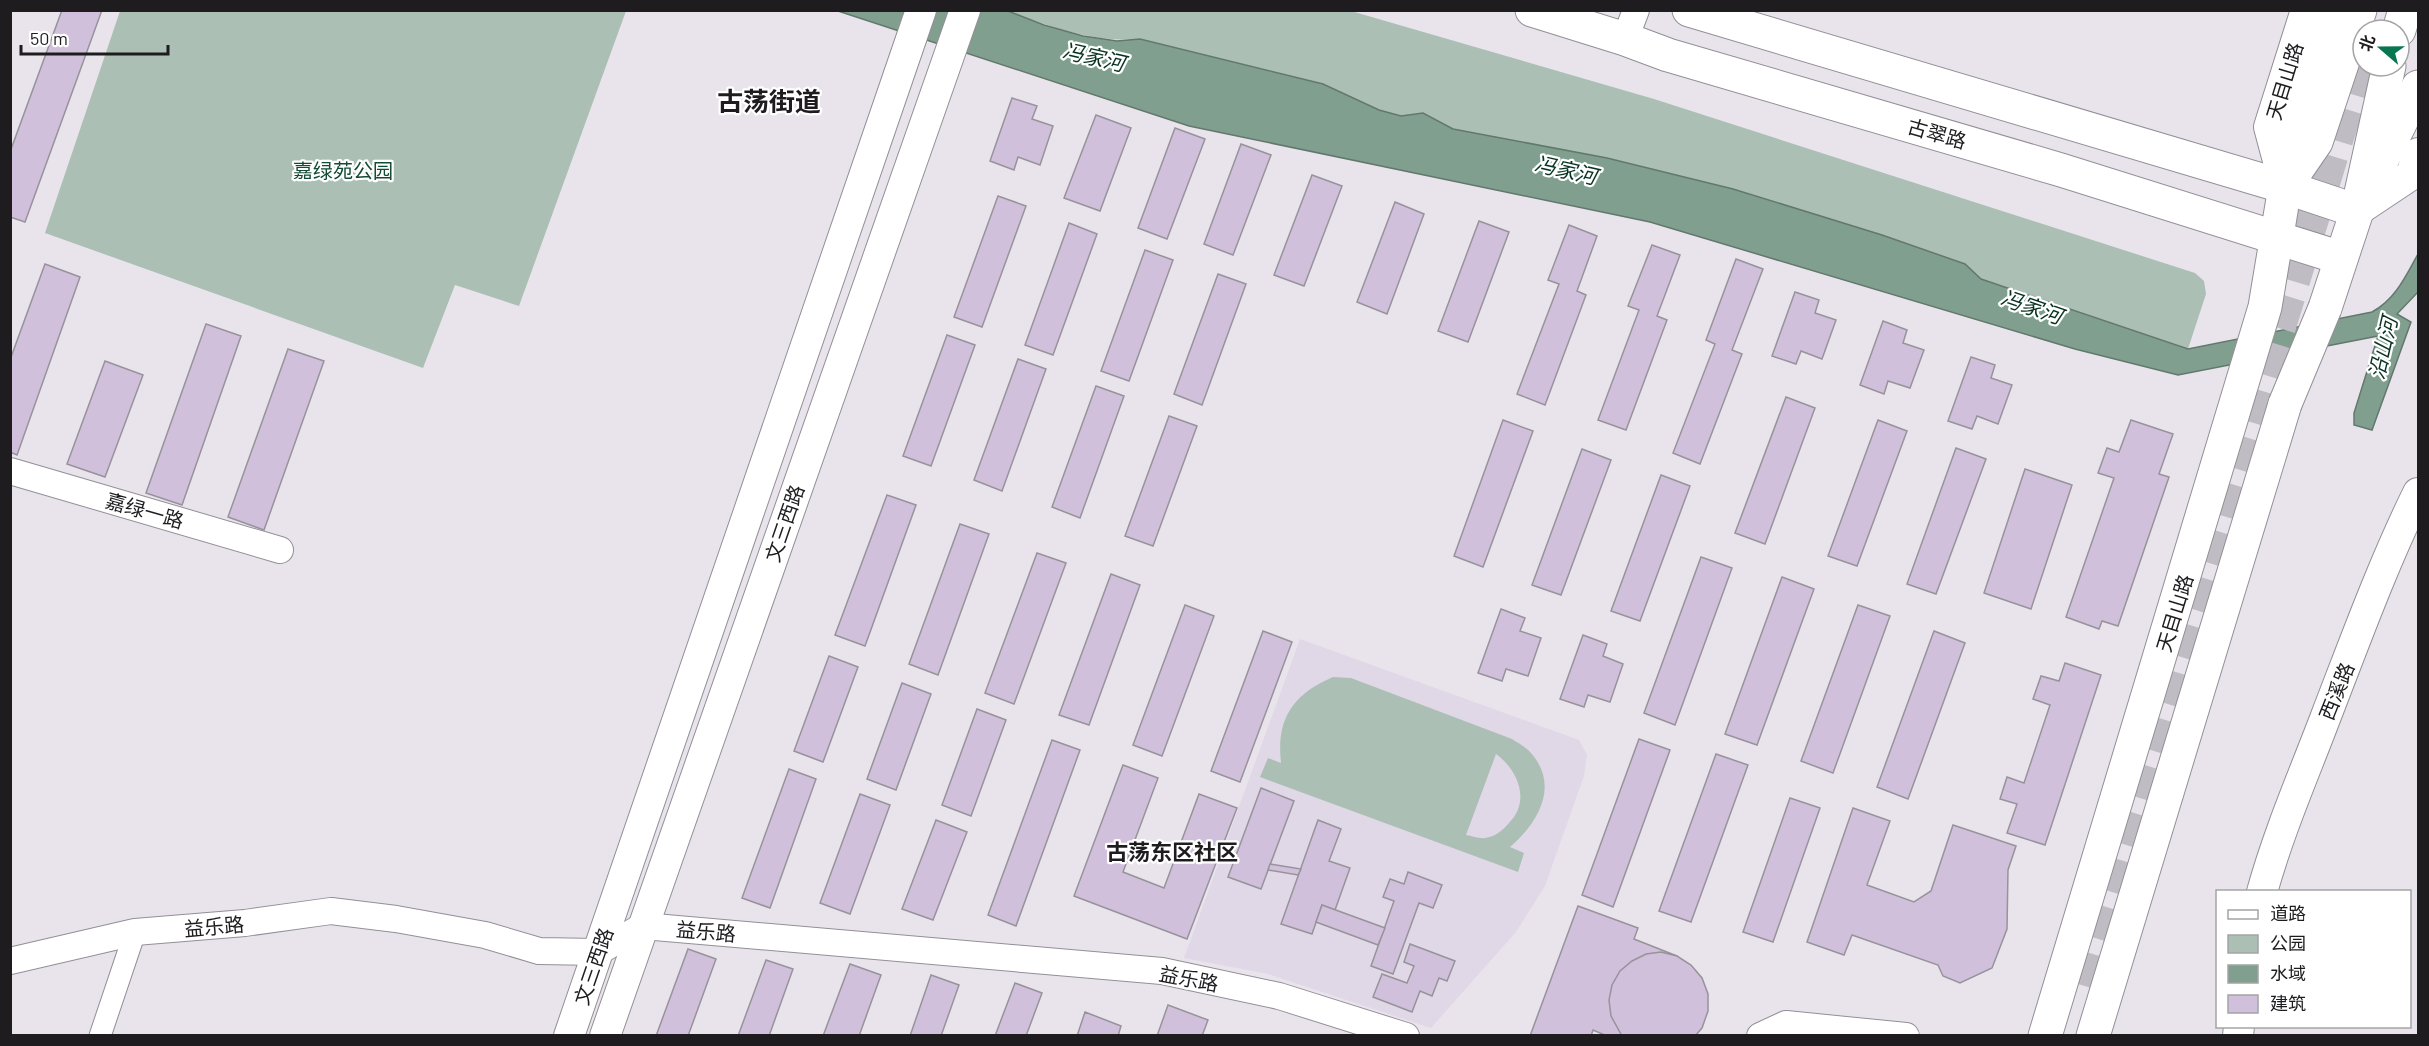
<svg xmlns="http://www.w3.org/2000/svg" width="2429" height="1046" viewBox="0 0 2429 1046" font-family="Barlow,'Noto Sans SC',sans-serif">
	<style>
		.built { fill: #e0d8e6 }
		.green { fill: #abbfb4; fill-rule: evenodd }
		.water { fill: #819f8f; stroke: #63786d; stroke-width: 1.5 }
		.building { fill: #d1c0db; stroke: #97939a; stroke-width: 1.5 }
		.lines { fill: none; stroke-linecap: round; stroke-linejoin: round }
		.trunk-tunnel { stroke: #c0bcc3; stroke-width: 33; stroke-dasharray: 33 16; stroke-linecap: butt }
		.minor-casing { stroke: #938f96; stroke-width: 23 }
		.tertiary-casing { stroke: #938f96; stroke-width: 28 }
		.secondary-casing { stroke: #938f96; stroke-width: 32 }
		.primary-casing { stroke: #938f96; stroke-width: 35 }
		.trunk-casing { stroke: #938f96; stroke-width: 35 }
		.minor { stroke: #fff; stroke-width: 21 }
		.tertiary { stroke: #fff; stroke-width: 26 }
		.secondary { stroke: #fff; stroke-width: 30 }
		.primary { stroke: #fff; stroke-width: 33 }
		.trunk { stroke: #fff; stroke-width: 33 }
		.primary-bridge-casing { stroke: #938f96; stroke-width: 35; stroke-linecap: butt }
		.primary-bridge { stroke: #fff; stroke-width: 33 }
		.labels { text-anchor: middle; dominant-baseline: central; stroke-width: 4.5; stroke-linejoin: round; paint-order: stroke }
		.street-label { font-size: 20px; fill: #1e1c1f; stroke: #fff }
		.park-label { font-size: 20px; fill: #134c35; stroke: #fff }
		.water-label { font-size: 21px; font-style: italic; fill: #083322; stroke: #fff }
		.quarter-label { font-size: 22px; font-weight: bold; fill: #1e1c1f; stroke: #fff }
		.district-label { font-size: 26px; font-weight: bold; fill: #1e1c1f; stroke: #fff }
	</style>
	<rect width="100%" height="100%" fill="#e9e4ec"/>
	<polygon class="built" points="1300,639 1579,740 1587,755 1584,776 1545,886 1516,932 1431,1028 1268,974 1184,958"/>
	<g class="green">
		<polygon points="120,11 120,10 626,11 519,306 455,285 423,368 45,233"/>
		<path d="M1008,11H1351L1654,99L2195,273L2204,281L2206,294L2188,349L1981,279L1965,264L1882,235L1733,189L1607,158L1453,129L1423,113L1401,116L1379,110L1323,84L1140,39C1094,43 1051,27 1008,11Z"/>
		<path d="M1333,677L1351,678L1512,739C1518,743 1526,747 1531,753C1560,786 1538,823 1510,847L1524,853L1518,872L1260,777L1268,758L1281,763C1276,719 1293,694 1333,677ZM1496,754C1518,770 1531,801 1509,823C1503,830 1495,837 1485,838C1480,839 1472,836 1466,835Z"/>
	</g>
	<path class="water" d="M838,11H1008L1044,25L1083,36L1117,41L1140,39L1323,84L1379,110L1401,116L1423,113L1453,129L1607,158L1733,189L1882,235L1965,264L1981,279L2188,349L2372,312C2395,300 2406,276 2418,254V292L2397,314L2411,322L2372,430L2354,425V413L2378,336L2178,375L2075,349L1650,222L1189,126Z"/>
	<g class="building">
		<polygon points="62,10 102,10 25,222 10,217 10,152"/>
		<polygon points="1012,98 1037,106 1032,119 1053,126 1040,165 1018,157 1014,170 990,161"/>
		<polygon points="1096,115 1131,128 1100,211 1064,198"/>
		<polygon points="1175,128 1205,139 1167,239 1138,228"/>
		<polygon points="1241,144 1271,155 1233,255 1204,244"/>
		<polygon points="1312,175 1342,186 1304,286 1274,275"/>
		<polygon points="998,196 1026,206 982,327 954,317"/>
		<polygon points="1395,202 1424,214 1387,314 1357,302"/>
		<polygon points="1479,221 1509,232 1468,342 1438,331"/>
		<polygon points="1069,223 1097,234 1053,355 1025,345"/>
		<polygon points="1569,225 1597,236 1577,291 1586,295 1545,405 1517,394 1559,284 1548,280"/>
		<polygon points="1652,245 1680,255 1657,316 1667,320 1626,430 1598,420 1639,310 1628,306"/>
		<polygon points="1145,250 1173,260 1129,381 1101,371"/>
		<polygon points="1736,259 1763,269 1732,350 1742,354 1700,464 1673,453 1715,344 1706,340"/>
		<polygon points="45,264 80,277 17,455 10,452 10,360"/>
		<polygon points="1218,274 1246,284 1202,405 1174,394"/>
		<polygon points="1795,292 1819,300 1815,313 1836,320 1822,359 1801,351 1796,364 1772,356"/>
		<polygon points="1883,321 1907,330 1903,343 1924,350 1910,388 1888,381 1884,394 1860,385"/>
		<polygon points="206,324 241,336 182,505 146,493"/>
		<polygon points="947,335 975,345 931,466 903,456"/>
		<polygon points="288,349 324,361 264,530 228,517"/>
		<polygon points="1971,357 1995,365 1991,378 2012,385 1998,424 1977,416 1972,429 1948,421"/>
		<polygon points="1018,359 1046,369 1002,491 974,480"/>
		<polygon points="105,361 143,375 105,477 67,464"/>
		<polygon points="1096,386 1124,396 1080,518 1052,507"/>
		<polygon points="1786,397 1815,408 1765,544 1735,533"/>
		<polygon points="1169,416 1197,426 1153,546 1125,536"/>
		<polygon points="1503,420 1533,431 1483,567 1454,556"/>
		<polygon points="1878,420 1907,431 1857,566 1828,556"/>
		<polygon points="2131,420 2173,434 2159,474 2169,477 2118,626 2102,621 2099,629 2066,617 2114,478 2098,473 2107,448 2119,452"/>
		<polygon points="1956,448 1986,459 1936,594 1907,584"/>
		<polygon points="1582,449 1611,460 1561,595 1532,585"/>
		<polygon points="2025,469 2072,485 2031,609 1984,593"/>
		<polygon points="1661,475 1690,486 1640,621 1611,611"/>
		<polygon points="887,495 916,505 865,646 835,635"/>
		<polygon points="960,524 989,534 938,675 909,664"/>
		<polygon points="1037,553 1066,563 1014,704 985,693"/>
		<polygon points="1701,557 1732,568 1675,725 1644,713"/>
		<polygon points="1111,574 1140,585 1089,725 1059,715"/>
		<polygon points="1782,577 1814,589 1757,745 1725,734"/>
		<polygon points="1185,605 1214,616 1162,756 1133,745"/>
		<polygon points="1858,605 1890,616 1833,773 1801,761"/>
		<polygon points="1501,609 1525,618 1520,631 1541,638 1528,676 1506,669 1502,681 1478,673"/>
		<polygon points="1263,631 1292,642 1240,782 1211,771"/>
		<polygon points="1934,631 1965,643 1908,799 1877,787"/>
		<polygon points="1583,635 1607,644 1603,656 1623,664 1610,702 1588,695 1584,707 1560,699"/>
		<polygon points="829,656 858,667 823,762 794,751"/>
		<polygon points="2065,663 2101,675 2045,845 2007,833 2017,804 2000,799 2007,777 2024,783 2050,705 2033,699 2041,676 2059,681"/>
		<polygon points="902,683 931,694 896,790 867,779"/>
		<polygon points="977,709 1006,720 971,816 942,805"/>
		<polygon points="1639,739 1670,750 1613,907 1582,895"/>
		<polygon points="1052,740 1080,750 1016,926 988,915"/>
		<polygon points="1716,754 1748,765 1691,922 1659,911"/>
		<polygon points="1123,765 1158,778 1123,872 1164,888 1199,794 1237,808 1187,939 1074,896"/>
		<polygon points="789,769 816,779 770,908 742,898"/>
		<polygon points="1261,788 1294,801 1261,889 1228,877"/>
		<polygon points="860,794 890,805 850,914 820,903"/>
		<polygon points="1790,798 1820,808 1773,942 1743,932"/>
		<polygon points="1853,808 1890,821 1867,885 1914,902 1931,891 1953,825 2016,846 2008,870 2007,929 1992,968 1960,983 1943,976 1938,965 1852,935 1844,955 1807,942"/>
		<polygon points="936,820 967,832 933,920 902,909"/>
		<polygon points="1318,820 1341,829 1329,861 1350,868 1335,910 1322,905 1312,934 1281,924"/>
		<polygon points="1270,864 1301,869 1298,875 1268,870"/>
		<polygon points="1408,872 1442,885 1433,908 1419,903 1393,974 1371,966 1394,901 1383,897 1390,879 1404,884"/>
		<polygon points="1322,905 1385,928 1378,945 1316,922"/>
		<polygon points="1578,906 1638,928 1634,939 1677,956 1647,1036 1607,1036 1593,1030 1591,1036 1530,1036"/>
		<polygon points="1410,944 1455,961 1447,981 1439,978 1432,996 1420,991 1412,1012 1373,997 1382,974 1407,983 1414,966 1404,962"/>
		<polygon points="688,949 716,959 688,1036 656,1036"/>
		<polygon points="1661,952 1677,956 1691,965 1702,978 1708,994 1708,1011 1702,1028 1695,1036 1622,1036 1611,1016 1609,1000 1612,985 1620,971 1632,961 1646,954"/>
		<polygon points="766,960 793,969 769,1036 738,1036"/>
		<polygon points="850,964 881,975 859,1036 823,1036"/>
		<polygon points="931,975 959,985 941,1036 910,1036"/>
		<polygon points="1015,983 1042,993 1026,1036 995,1036"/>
		<polygon points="1168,1005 1208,1020 1202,1036 1157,1036"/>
		<polygon points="1085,1012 1121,1026 1118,1036 1077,1036"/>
	</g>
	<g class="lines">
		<polyline class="trunk-tunnel" points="2078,984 2363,54"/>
		<g class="minor-casing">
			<polyline id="minor" points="100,1036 135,932"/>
		</g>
		<g class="tertiary-casing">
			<g id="tertiary">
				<polyline points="1625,39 1636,10"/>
				<polyline points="10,471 280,550"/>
				<polyline points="10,961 135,932 245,923 331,911 396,919 485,935 539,951 598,952 643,926 1162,971 1279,996 1406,1036"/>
				<polyline points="1760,1036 1786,1024 1906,1036"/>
			</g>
		</g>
		<g class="secondary-casing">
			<g id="secondary">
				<polyline points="2285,187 2269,127 2306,10"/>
				<polyline points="2357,211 2411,175 2418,153"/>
				<path d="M2262,892C2279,831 2304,774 2326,716C2355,641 2383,564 2418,493"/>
				<polyline points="569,1036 921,10"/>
				<polyline points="605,1036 965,10"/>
				<polyline points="2238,1036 2239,1026"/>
			</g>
		</g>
		<g class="primary-casing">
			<g id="primary">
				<polyline points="1532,10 1625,39 1668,55 2061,170 2341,258"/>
				<polyline points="1689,10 2285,187 2357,211"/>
				<polyline points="2399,30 2405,10"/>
				<polyline points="2325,308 2357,211 2389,66"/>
				<polyline points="2045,1036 2265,307 2285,187 2316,142 2360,10"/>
				<polyline points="2093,1036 2285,404"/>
			</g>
		</g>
		<g class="trunk-casing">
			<g id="trunk">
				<polyline points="2285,187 2331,10"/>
				<polyline points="2357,211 2418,87"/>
			</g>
		</g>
		<use href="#minor" class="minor"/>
		<use href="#tertiary" class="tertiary"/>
		<use href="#secondary" class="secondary"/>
		<use href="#primary" class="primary"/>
		<use href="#trunk" class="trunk"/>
		<g class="primary-bridge-casing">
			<polyline id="primary-bridge" points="2285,404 2325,308"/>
		</g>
		<use href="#primary-bridge" class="primary-bridge"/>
	</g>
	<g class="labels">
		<g class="street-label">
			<text transform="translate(2284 81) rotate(-73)">天目山路</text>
			<text transform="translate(1937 133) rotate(16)">古翠路</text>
			<text transform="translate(145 510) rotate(16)">嘉绿一路</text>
			<text transform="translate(784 523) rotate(-71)">文三西路</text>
			<text transform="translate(2174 613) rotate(-73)">天目山路</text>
			<text transform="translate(2336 691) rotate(-68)">西溪路</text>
			<text transform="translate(214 926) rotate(-5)">益乐路</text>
			<text transform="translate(706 931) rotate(5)">益乐路</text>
			<text transform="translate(593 966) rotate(-71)">文三西路</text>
			<text transform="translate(1189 978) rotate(11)">益乐路</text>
		</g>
		<g class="park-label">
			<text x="343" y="170">嘉绿苑公园</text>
		</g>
		<g class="water-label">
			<text transform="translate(1094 56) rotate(13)">冯家河</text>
			<text transform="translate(1566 169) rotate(13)">冯家河</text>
			<text transform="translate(2032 306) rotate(19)">冯家河</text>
			<text transform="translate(2382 348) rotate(-77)">沿山河</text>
		</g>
		<g class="quarter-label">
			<text x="1172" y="851">古荡东区社区</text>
		</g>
		<g class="district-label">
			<text x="769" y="100">古荡街道</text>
		</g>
	</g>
	<rect width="2429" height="1046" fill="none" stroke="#1e1c1f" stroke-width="24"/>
	<rect x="2216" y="890" width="195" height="138" fill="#ffffff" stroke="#a5a4a5" stroke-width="1.5"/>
	<rect x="2228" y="910" width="30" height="9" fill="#ffffff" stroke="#a5a4a5" stroke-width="1.5"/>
	<text x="2270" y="920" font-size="18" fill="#1e1c1f">道路</text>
	<rect x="2228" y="935" width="30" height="18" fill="#abbfb4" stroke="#a5a4a5" stroke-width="1.5"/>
	<text x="2270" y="950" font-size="18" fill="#1e1c1f">公园</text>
	<rect x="2228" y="965" width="30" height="18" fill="#819f8f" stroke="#a5a4a5" stroke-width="1.5"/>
	<text x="2270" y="980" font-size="18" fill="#1e1c1f">水域</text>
	<rect x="2228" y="995" width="30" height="18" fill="#d1c0db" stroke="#a5a4a5" stroke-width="1.5"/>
	<text x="2270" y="1010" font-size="18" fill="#1e1c1f">建筑</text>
	<g transform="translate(2381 48) rotate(290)"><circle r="28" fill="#ffffff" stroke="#a5a4a5" stroke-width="1.5"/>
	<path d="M0-4.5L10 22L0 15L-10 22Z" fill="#087751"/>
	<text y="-9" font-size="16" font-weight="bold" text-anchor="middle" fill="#1e1c1f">北</text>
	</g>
	<path d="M21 45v9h147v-9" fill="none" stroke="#1e1c1f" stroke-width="3"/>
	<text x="30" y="45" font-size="18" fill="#1e1c1f" stroke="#ffffff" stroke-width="4.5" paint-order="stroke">50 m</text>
</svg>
